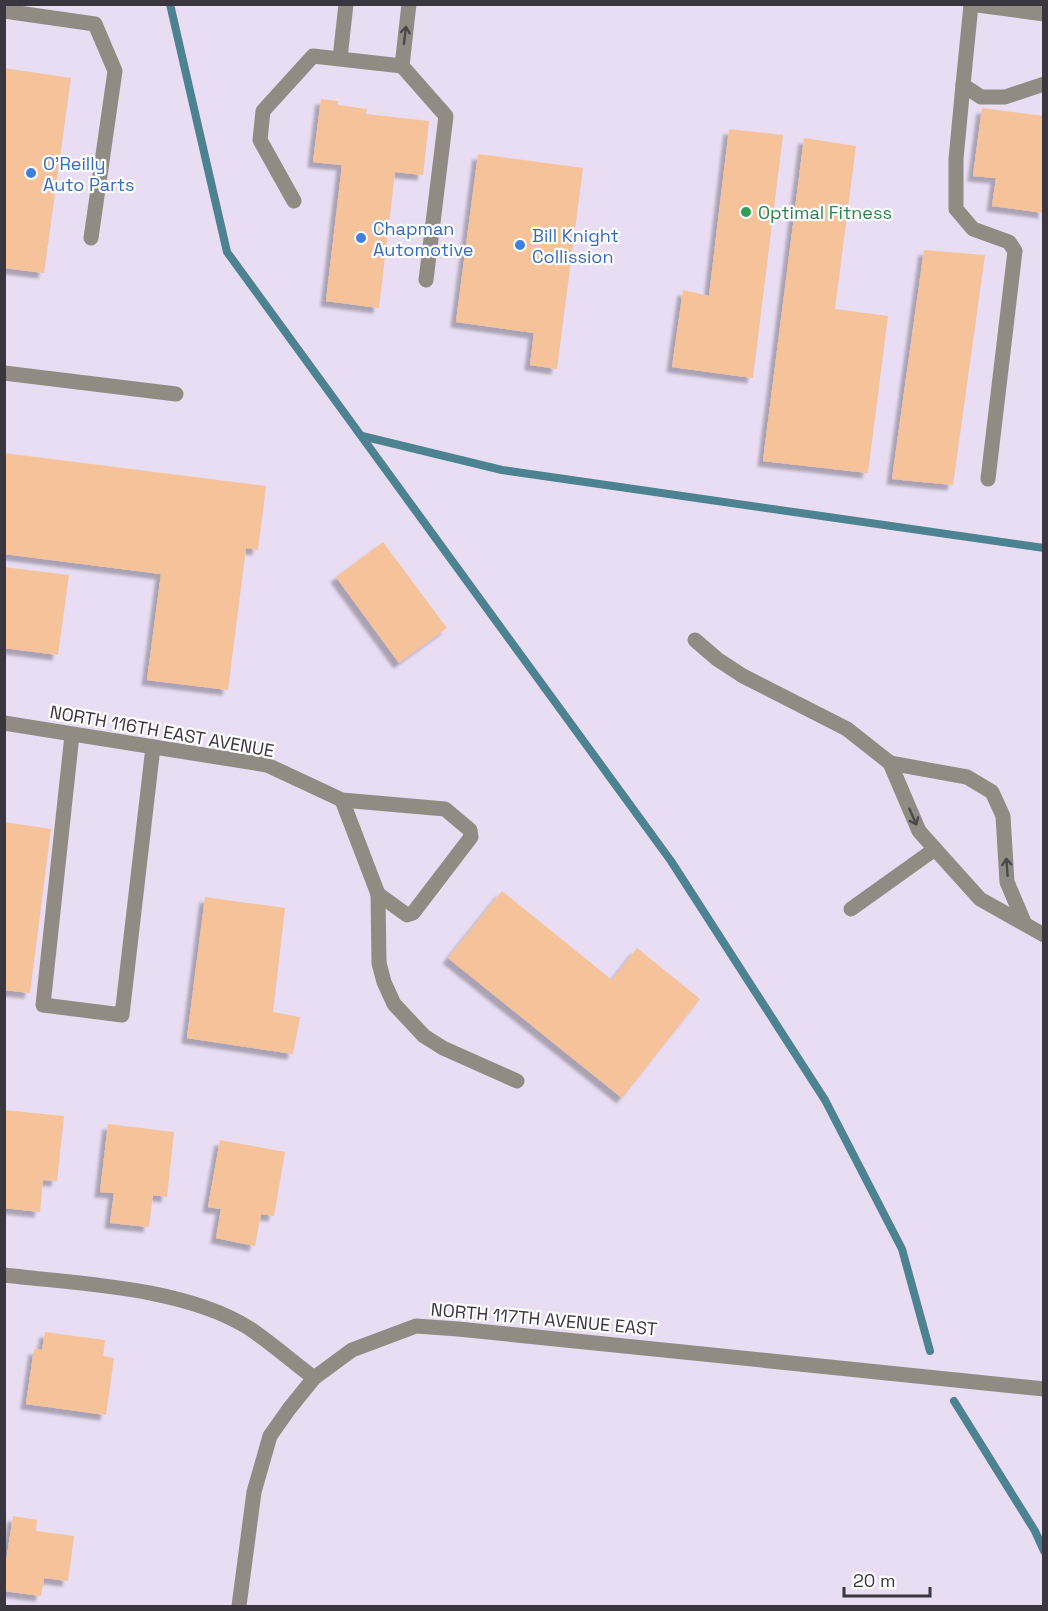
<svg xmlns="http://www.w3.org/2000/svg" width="1048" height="1611" viewBox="0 0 1048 1611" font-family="'Space Grotesk',sans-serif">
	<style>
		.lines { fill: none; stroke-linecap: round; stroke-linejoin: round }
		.stream { stroke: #4d8290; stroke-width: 8 }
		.building { fill: #f6c29a; filter: url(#shadow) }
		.minor { stroke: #918c83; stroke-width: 15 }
		.oneway { stroke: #4b474d }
		.shop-dot { fill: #3f7fe0; stroke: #fff; stroke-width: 2 }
		.leisure-dot { fill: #2e9e5b; stroke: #fff; stroke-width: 2 }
		.labels { text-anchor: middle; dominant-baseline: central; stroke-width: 4.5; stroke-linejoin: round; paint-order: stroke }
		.shop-label { font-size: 18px; fill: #366cbe; stroke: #fff; text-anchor: start }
		.leisure-label { font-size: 18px; fill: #27864d; stroke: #fff; text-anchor: start }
		.street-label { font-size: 18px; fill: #3a363f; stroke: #fff }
	</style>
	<defs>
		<filter id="shadow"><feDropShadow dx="-5.5" dy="5.5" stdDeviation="1.5" flood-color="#0004"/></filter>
	</defs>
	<rect width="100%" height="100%" fill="#e8ddf3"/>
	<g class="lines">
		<g class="stream">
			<polyline points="170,4 227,252 671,861 825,1100 902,1249 930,1351"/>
			<polyline points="362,436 502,470 1044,548"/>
			<polyline points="954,1401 1035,1531 1044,1551"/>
		</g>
	</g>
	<g class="building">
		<polygon points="4,68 71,78 44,273 4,268"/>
		<polygon points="321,99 338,101 338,105 367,109 366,114 429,121 423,175 395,172 379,308 326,301 342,165 313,162"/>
		<polygon points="982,108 1044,116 1044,213 992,206 996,178 973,176"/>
		<polygon points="729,129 783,135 753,378 672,367 683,290 709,296"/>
		<polygon points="804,138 856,146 835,309 888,316 868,473 763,461"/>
		<polygon points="478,154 583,168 557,369 530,365 534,333 456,322"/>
		<polygon points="924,250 985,255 953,485 892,479"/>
		<polygon points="4,453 266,486 258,550 246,548 228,690 147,680 161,574 4,554"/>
		<polygon points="383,542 447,628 399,663 336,577"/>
		<polygon points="4,567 69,575 58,655 4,648"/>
		<polygon points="4,822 51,829 30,993 4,990"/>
		<polygon points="502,891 612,980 637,948 700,999 622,1098 448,958"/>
		<polygon points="205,897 285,908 273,1012 300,1017 293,1054 187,1038"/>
		<polygon points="4,1110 64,1116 57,1181 43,1180 40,1212 4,1208"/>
		<polygon points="108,1124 174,1132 167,1197 153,1195 149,1227 110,1223 114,1193 100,1192"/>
		<polygon points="220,1140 285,1152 274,1216 261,1214 255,1246 216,1238 221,1209 208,1207"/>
		<polygon points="45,1332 105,1340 103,1356 114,1358 106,1415 26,1404 34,1349 42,1350"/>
		<polygon points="13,1516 37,1520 36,1531 74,1536 68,1581 44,1578 41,1596 4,1591 4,1575"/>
	</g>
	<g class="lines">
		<g class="minor">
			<polyline points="970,4 1044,14"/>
			<polyline points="971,5 963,85 981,97 1005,97 1044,84"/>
			<polyline points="4,11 95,24 115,71 91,238"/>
			<polyline points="340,58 346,4"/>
			<polyline points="402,66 409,4"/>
			<polyline points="963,85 956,159 956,209 973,229 1009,242 1015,251 988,479"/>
			<polyline points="294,201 260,140 263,111 313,56 402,66 446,116 426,280"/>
			<polyline points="4,373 176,394"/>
			<polyline points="695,640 717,659 743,676 847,729 890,763 919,831 935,849 980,899 1044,935"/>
			<polyline points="4,723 267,765 342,800 445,809 470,830 471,837 413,913 407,915 378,894"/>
			<polyline points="72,735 43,1005 122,1015 153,747"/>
			<polyline points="890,763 967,777 992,792 1003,816 1007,882 1024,922"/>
			<polyline points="342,800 378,894 379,963 384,982 394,1004 424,1036 443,1048 517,1081"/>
			<polyline points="851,909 935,849"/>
			<path d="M4,1275C80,1284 184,1287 249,1328C271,1343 293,1362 314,1378"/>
			<polyline points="239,1606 254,1492 270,1436 289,1409 314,1378 352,1350 416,1326 458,1329 1044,1389"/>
		</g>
	</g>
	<defs><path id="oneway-shaft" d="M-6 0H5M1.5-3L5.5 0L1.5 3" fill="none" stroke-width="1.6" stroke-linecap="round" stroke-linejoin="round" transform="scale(1.5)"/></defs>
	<g class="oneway">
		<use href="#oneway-shaft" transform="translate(405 35) rotate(-83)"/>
		<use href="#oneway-shaft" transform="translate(913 817) rotate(66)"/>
		<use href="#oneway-shaft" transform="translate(1007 867) rotate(-94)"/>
	</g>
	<g class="shop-dot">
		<circle cx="31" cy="173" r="6"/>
		<circle cx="361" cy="238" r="6"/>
		<circle cx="520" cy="245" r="6"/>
	</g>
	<circle class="leisure-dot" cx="746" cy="212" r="6"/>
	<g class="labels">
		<g class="shop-label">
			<text x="43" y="163">O'Reilly<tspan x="43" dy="21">Auto Parts</tspan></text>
			<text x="373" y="228">Chapman<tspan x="373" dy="21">Automotive</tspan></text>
			<text x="532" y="235">Bill Knight<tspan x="532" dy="21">Collission</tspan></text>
		</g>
		<g class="leisure-label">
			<text x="758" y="212">Optimal Fitness</text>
		</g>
		<g class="street-label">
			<text transform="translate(162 731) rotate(10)">NORTH 116TH EAST AVENUE</text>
			<text transform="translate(544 1319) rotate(5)">NORTH 117TH AVENUE EAST</text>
		</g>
	</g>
	<rect width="1048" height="1611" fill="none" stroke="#3a363f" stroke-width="12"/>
	<path d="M844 1587v9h86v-9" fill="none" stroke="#3a363f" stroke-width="3"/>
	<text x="853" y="1587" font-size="18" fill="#3a363f" stroke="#ffffff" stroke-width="4.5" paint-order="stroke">20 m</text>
</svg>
